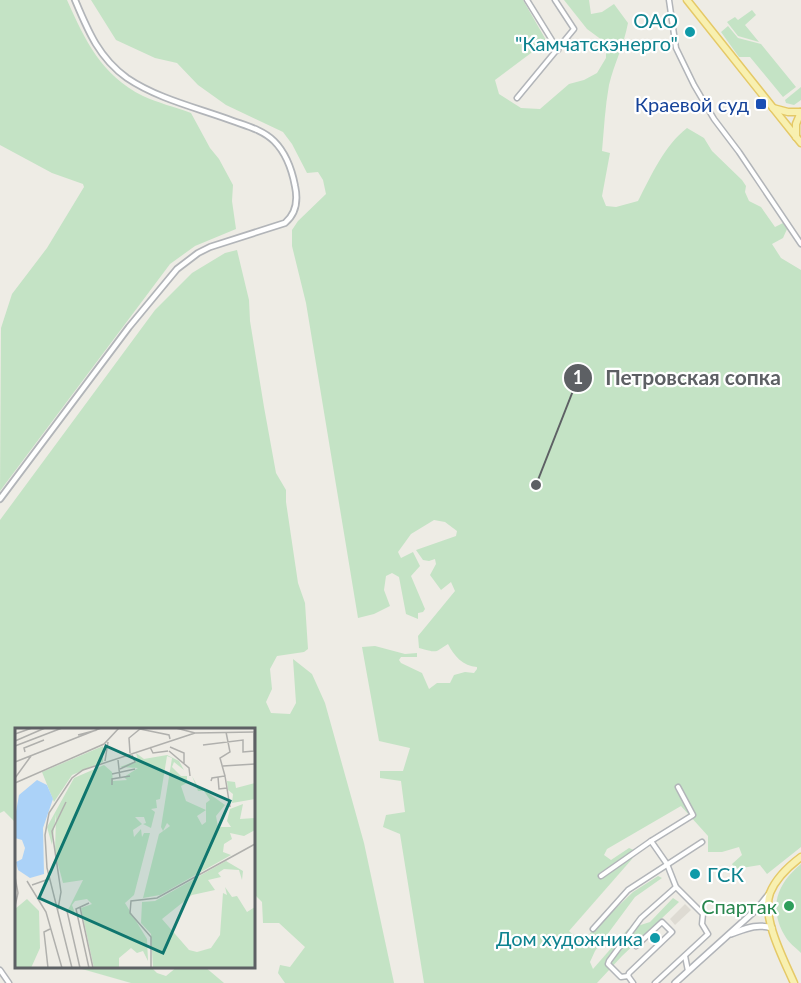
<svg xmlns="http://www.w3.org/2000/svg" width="801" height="983" viewBox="0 0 801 983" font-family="Lato,sans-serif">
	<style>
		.education { fill: #dedbd3 }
		.green { fill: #c4e3c5 }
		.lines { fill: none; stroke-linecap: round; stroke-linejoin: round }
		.minor-casing { stroke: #b2b5b9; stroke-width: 7 }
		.tertiary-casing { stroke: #b2b5b9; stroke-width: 8 }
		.secondary-casing { stroke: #b1b4b9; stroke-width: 8 }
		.primary-casing { stroke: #e5c967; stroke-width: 9 }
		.minor { stroke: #fff; stroke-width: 4 }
		.tertiary { stroke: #fff; stroke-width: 4.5 }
		.secondary { stroke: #fff; stroke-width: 5 }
		.primary { stroke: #f8f0b0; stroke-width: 6 }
		.culture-dot { fill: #0f9aa8; stroke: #fff; stroke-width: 2 }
		.transit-dot { fill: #1a4fb4; stroke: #fff; stroke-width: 2 }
		.leisure-dot { fill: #2e9e5b; stroke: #fff; stroke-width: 2 }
		.labels { text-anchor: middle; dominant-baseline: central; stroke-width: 4.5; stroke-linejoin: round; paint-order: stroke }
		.culture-label { font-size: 20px; fill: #0d838f; stroke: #fff; text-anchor: end }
		.transit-label { font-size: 20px; fill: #164399; stroke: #fff; text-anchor: end }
		.leisure-label { font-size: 20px; fill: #27864d; stroke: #fff; text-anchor: end }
		.inset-road { fill: none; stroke: #b0b0ad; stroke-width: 1.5 }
		.view { fill: #0f766e; fill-opacity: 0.15; stroke: #0f766e; stroke-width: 3 }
		.inset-edge { fill: none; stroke: #5d6064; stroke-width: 3 }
		.leader { fill: none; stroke: #5d6064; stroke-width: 2 }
		.callout-dot { fill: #5d6064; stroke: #fff; stroke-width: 2 }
		.mark-label { font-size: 18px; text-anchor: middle; font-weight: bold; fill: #fff }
		.callout-label { font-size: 21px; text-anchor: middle; font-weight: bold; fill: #5d6064; stroke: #fff; stroke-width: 4.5; stroke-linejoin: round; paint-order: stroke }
	</style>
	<rect width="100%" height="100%" fill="#eeece5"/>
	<polygon class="education" points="685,904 691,910 675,925 670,919"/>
	<g class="green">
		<path d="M0,0H67C85,40 101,75 143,96C158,103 175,107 191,113L210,148L219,159L233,185L232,201L236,229L195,246L170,264L0,491L1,328L12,294L47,248L84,187L83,184L52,173L0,145Z"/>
		<path d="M91,0H523L550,47L535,50L495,80L499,94L521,108L540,109L569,84L584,80L597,73L606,58V43L587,29L564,0H589L591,14L602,12L614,4L628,23C624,45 614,64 609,85C605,107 604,129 602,151L610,153L602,196L606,206L616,207L638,201C652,174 664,146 687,128L704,138L712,151L742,180L746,186L745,192L749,201L761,207L775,227L783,223L787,229L783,238L772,244L781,258L801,270V847L767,874L760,865L735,869L732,864L742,855L739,847L722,852H708V836L681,806L607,849L604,855L611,860L629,848L636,851L632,859L569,931L581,942L633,892L658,876L662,878L635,897L595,951L590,962L593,969L628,929L650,922L673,898L679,902L622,956L597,983H424L400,834L383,827L386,815L405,812L401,781L380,778V771H403L410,748L379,741L362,647L375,646L405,654L417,653V657H401L399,660L401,663L422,673L429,689L437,683H450L454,675L465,672L474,673L477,669V667C463,666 454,656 448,644C434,653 438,653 419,648L418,636L455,591L451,582L441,590L430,575L436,564L435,559L429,561L423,560L416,550L456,536L457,531L445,522L434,520L411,534L398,552L401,558L413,552L420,566L411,576L425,609L423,612L418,613V619L406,614L399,577L392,573L386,576L384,590L390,606L374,614L358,618L306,303L292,246V230L298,221L326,194L323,180L318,172L307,173L292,144L283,132L226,105L198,85L177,63L155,58L116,40Z"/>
		<polygon points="752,10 756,15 745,25 759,42 738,36 727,22 735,17 738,20"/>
		<polygon points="728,26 738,38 761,44 796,87 783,97 750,57 739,57 721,32"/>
		<polygon points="801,87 801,100 794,105 786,103 785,100"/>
		<polygon points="237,250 249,300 250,321 264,407 276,473 286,490 286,502 298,583 305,603 308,649 304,652 277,656 270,669 272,689 266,702 271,713 290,714 296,703 293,659 312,674 325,703 364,843 394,983 285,983 278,973 280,965 290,967 305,947 279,923 263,923 262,902 254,894 254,730 16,730 16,823 4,811 0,813 0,520 155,310 192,273 225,253"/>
		<path d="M801,864V953C796,948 788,942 785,936C768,907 777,884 801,864Z"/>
		<polygon points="75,967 151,967 157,973 166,976 177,967 205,967 224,983 131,983"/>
	</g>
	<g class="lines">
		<g class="minor-casing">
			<g id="minor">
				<polyline points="527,0 558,50"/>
				<polyline points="669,0 676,48 694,85 714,119 739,152 801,244"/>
				<polyline points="517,98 574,29 555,0"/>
				<polyline points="651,841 667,864 676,887 703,914 702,924 708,934 655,983"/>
				<polyline points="601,876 651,841 693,815 678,787"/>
				<polyline points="593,929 628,890 702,842"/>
				<polyline points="685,956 688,971"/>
				<polyline points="0,970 9,983"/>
				<polyline points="628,976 629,973 672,932 662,922 636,946"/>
				<polyline points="633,983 628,976 621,977 608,964 609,961 641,918 676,887"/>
			</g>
		</g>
		<g class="tertiary-casing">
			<path id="tertiary" d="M0,499L129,327L177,269L198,253L210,247L285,223C297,213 298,200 295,186C292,170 285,152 274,141C263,130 247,126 233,121C198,108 158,99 127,78C99,58 88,31 75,0"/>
		</g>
		<g class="secondary-casing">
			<g id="secondary">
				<path d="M731,934C745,929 756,923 772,928"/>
				<polyline points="675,983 758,908 770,893"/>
			</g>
		</g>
		<g class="primary-casing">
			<g id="primary">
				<polyline points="687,0 801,143"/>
				<polyline points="773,108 788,112 801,112"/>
				<polyline points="796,137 796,124 801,112"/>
				<path d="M794,983C784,960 761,917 770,893C776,878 789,866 801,857"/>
			</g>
		</g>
		<use href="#minor" class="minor"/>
		<use href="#tertiary" class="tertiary"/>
		<use href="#secondary" class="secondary"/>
		<use href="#primary" class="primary"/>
	</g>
	<g class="culture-dot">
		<circle cx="690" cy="32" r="6"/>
		<circle cx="695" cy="874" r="6"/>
		<circle cx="655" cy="938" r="6"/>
	</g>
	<rect class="transit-dot" x="755" y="98" width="12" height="12" rx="3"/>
	<circle class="leisure-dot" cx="789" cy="906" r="6"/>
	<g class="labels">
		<g class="culture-label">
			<text x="678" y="20">ОАО<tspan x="678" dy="23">"Камчатскэнерго"</tspan></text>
			<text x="707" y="874" text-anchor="start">ГСК</text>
			<text x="643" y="938">Дом художника</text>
		</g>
		<g class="transit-label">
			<text x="749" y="104">Краевой суд</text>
		</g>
		<g class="leisure-label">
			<text x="777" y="906">Спартак</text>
		</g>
	</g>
	<g transform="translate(15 728)">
		<rect width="240" height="240" fill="#eeece5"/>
		<path d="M88,18V34L57,47L39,74L27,44ZM121,25L129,31L152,27L164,33L169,42L159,34L157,39L166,48H172V55L166,58L171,73L191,82L182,88L187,97L191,94V75L195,72L189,63H183L177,48L182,57L210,77L201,88L203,99H216L212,93L215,81L228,76L225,91L240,90V102L229,108L215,105L217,111L209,116L208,124L216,127L145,167L128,170L144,106L155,98L152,95L148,103L146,99L157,30L152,28L145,71L141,72L142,80L136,81L140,84L136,100L128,96L131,95L129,89H120L127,96L118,102L119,109L126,101L127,109L129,105H135L119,167L110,175L132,211L133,233L128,223L122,225L116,220L104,230V240H79L66,180L77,176L72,171L60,173L57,177L61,188L53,182L68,152L48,155L40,125L41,86L37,117L32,99L59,50L89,37L97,44L98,53L112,52L109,49L123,40L105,39L123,32ZM212,53L220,54L221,60L240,55V71L217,75L218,66L213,62ZM211,133L228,143L227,152L224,142L209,141L203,145L206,149L193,152L200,162L177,167L147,191L174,222L182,224L196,220L205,207L208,165L212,167L210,159L217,169L222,168L232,184L240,179V240H138L136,206L126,195L127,174L140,173ZM12,171L24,183L25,220L16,240H0V181Z" fill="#c4e3c5"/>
		<path d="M22,52L32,57L38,71L28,100L29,146L15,150L3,142L1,134L7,131L10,120L7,112L0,110V89L4,67Z" fill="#abd2f8"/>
		<path class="inset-road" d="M161,0L180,5L240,4M0,6L17,0M63,7L82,2M0,13L30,0M188,17L228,12V24L239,23V4M0,18L47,0M135,19L138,25L153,23M155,19L169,25V35M154,23L174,40L175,48M10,24L9,20L29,12M115,25L114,10L125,1L154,7L155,11M103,32L105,50M90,33L93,14M0,34L86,0M208,38L240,36M105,41L120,34L117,27M97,46L120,41M210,48L215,79M203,49L204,61L212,60M0,50L16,28M196,53L197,50L210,48L205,30L215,24L211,4M0,55L89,16L104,0M97,57V51L115,48M0,149L3,165L0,178M12,153L31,184L47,240M17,157L34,151M65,179L78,240M43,181L46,164L37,103L51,74M52,183L65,240M33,240L29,204L35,201M57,240L32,140L30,107L34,85L57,50L68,42L180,5M74,240L61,181L74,175M136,240V209L115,185L116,173L142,170L240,116"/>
		<path class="view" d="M91,18L215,73L148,225L24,170Z"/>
		<rect width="240" height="240" class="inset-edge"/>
	</g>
	<path class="leader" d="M536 485L578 378"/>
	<g class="callout-dot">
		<circle cx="536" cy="485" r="6"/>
		<circle cx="578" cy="378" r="15"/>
	</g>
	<g class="mark-label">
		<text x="578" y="384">1</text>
	</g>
	<g class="callout-label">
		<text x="693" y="385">Петровская сопка</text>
	</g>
</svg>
